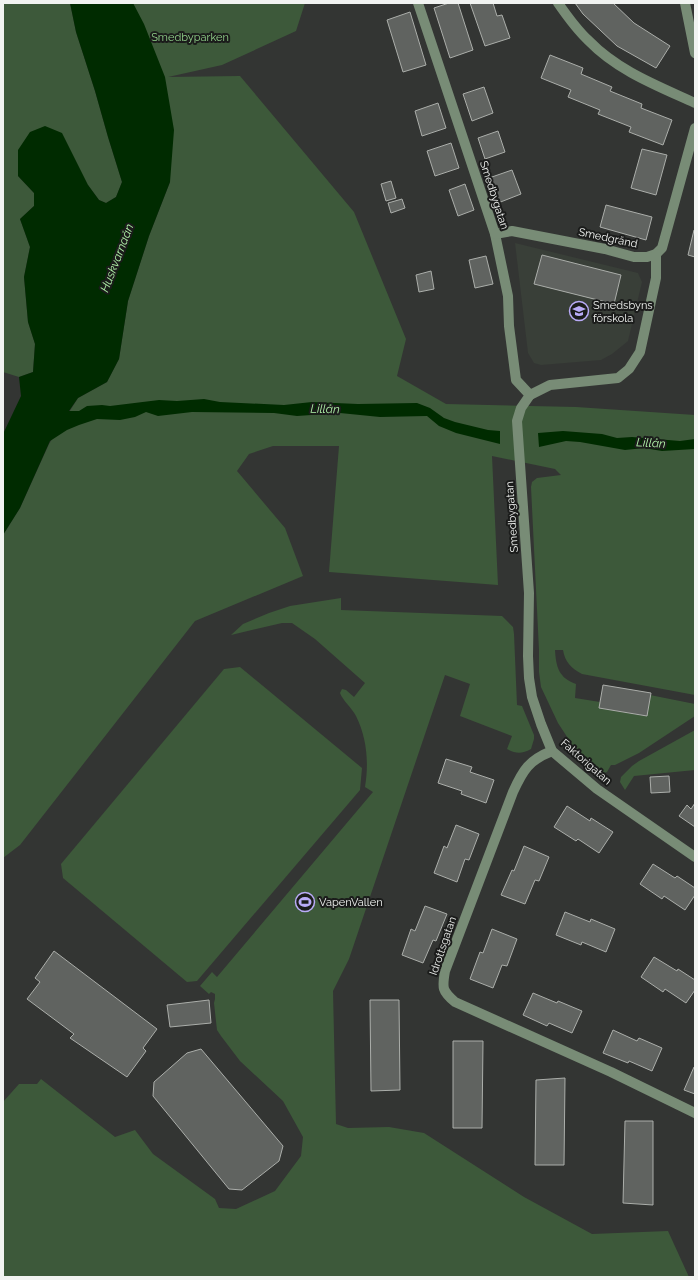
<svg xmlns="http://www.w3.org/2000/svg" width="698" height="1280" viewBox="0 0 698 1280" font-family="Raleway,sans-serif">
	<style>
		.built { fill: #393f38 }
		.green { fill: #3d593a }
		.water { fill: #002b00 }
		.building { fill: #606360; stroke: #abaeaa }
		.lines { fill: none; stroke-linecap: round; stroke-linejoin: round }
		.minor { stroke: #788c76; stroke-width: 10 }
		.labels { text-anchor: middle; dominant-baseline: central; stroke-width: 4; stroke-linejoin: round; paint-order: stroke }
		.park-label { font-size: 11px; fill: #91d18a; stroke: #1b1c1b }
		.street-label { font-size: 11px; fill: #f1f3f1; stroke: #1b1c1b }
		.poi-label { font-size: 11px; fill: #f1f3f1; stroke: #1b1c1b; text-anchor: start }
		.water-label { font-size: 12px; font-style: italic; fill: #b0f1a8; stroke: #1b1c1b }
	</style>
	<rect width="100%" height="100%" fill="#333533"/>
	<polygon class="built" points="515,243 638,273 642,282 628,341 612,354 601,360 541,365 534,363 528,353"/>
	<g class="green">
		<polygon points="3,3 70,3 76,32 95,91 108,137 122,182 116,197 106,203 99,200 88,185 18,176 34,193 34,206 20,219 30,247 24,277 28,322 35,344 33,372 19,377 3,372"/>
		<path d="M133,3H305L296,31L222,65L168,77L240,76L354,212L406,339L397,376L446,404L576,407L695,415V695L582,674C571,668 565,662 563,650H555C556,667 559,678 576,684L575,698L600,702L599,708L645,716L650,695L695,704V716L639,753L615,765H611L607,772L602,774L573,746L558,723L541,687L539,672V650L531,487L532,482L537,478L561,475L555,469L492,456L498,585L329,572L339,446H273L249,454L237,471L285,528L303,576L195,621L20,845L3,858V535L20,508L49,444L78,398L107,382L119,359L128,301L149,236L170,182Z"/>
		<path d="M341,598V610L502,616L513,627L514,634L517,705L522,706L534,735V739L531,749C522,754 516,754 507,749L512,736L460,716L470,684L445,675L349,959L333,991L336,1124L348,1128L389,1127L424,1133L524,1197L592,1234L668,1231L689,1277H3V1102L19,1084H37L41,1079L115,1137L135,1130L153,1154L215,1199L219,1208L236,1209L275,1191L301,1156L303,1137L283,1101L240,1061L221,1036L217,1030L214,1003L215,999V994L211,992L209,994L200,986L212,972L217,977L373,792L365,787C369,763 367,738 356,716C352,708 343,701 340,693L342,689L346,690L354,697L365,683L315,639L292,623H282L231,635L243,624L269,613L290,606Z"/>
		<polygon points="240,667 362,768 360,790 197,981 187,982 63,878 61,864 224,669"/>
		<polygon points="695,730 695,770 634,776 625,790 620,782 621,777 632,766 639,761"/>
	</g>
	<g class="water">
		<polygon points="70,3 133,3 144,24 165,77 174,130 170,182 149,236 128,301 119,359 107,382 78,398 69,411 79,411 87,406 102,405 110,406 159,400 177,401 204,399 220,402 284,405 312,402 358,404 417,403 430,408 444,418 455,422 488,430 500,431 500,444 456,433 439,426 427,416 380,417 340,413 297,416 274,413 192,412 158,416 146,412 135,417 120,420 97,419 79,425 67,430 50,441 20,508 3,535 3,434 21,396 19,377 33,372 35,344 28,322 24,277 30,247 20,219 34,206 34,193 18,176 18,150 30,132 45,126 62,133 88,185 99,200 106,203 116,197 122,182 108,137 95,91 76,32"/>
		<polygon points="563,431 602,434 617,438 632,437 680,441 695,439 695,449 662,451 644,448 625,450 580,442 566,441 539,447 538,433"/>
	</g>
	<g class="building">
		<polygon points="449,3 458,3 473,50 450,58 434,8"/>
		<polygon points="470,3 493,3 497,16 502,15 510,38 485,46"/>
		<polygon points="575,3 613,3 634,23 670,46 656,68 617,46 583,14"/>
		<polygon points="410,12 426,65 403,72 387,20"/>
		<polygon points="550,55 583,68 581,74 612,87 610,91 642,104 641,108 672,120 663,145 629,132 631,127 598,114 600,110 568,97 571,90 541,78"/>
		<polygon points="484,87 493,113 472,121 463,94"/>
		<polygon points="438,103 446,128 422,136 415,111"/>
		<polygon points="498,131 505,152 485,159 478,138"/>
		<polygon points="451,143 459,168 435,176 427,151"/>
		<polygon points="642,149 667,155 656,195 631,188"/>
		<polygon points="512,170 521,194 498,203 489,178"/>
		<polygon points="391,181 396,198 386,201 381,184"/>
		<polygon points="465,184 474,210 458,216 449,190"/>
		<polygon points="402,199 405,208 391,213 388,203"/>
		<polygon points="606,205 652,217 646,240 600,227"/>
		<polygon points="694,230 695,230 695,257 688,255"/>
		<polygon points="542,255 621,275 614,304 534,284"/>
		<polygon points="486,256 493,284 475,288 469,260"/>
		<polygon points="431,271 434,289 419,292 416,275"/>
		<polygon points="603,685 651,693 647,716 599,708"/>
		<polygon points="446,759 472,767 470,772 494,780 486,803 461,794 462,791 438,783"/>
		<polygon points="669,776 670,792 651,793 650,777"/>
		<polygon points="695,803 695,827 679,816 687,805 691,809"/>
		<polygon points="567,806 590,821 591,818 613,832 599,853 578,839 576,841 554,827"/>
		<polygon points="456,825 479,834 469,860 465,859 457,882 434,873 444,846 447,848"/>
		<polygon points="524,846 549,857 539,881 535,880 525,904 501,895 512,870 514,871"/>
		<polygon points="653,864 675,878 677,876 695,888 695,895 685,910 664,896 662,899 640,884"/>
		<polygon points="425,906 447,914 436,941 433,940 423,963 402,955 411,929 415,931"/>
		<polygon points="565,912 590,922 591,919 615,929 606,952 582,942 581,945 556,935"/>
		<polygon points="492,929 517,939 507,966 502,965 493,988 470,979 480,952 483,953"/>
		<polygon points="54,951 157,1029 143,1048 146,1051 127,1077 70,1038 74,1034 27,999 40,982 35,978"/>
		<polygon points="654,957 677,971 678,969 695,980 695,990 686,1003 665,989 663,992 641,977"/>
		<polygon points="533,993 557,1003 558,1001 582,1011 572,1033 549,1023 547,1026 523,1015"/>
		<polygon points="209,1000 211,1023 170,1027 167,1005"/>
		<polygon points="370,1000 399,1000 400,1090 371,1091"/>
		<polygon points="613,1030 637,1041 639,1038 662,1048 652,1071 629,1061 628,1063 603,1053"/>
		<polygon points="453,1041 483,1041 482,1128 453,1128"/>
		<polygon points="201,1049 283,1146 279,1161 242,1190 229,1189 153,1096 154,1082 187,1053"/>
		<polygon points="694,1067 695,1068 695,1094 684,1090"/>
		<polygon points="565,1078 564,1165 535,1165 536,1080"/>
		<polygon points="625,1121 653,1121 653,1205 623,1203"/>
	</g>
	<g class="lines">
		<g class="minor">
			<polyline points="418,3 495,234 508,296 509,326 516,380 530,395 521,408 517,421 529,593 528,656 529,678 532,697 541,724 552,751 597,789 695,857"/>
			<path d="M558,3C567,16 577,30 589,41C618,71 658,86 695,103"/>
			<polyline points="685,3 695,53"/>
			<polyline points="495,234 512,231 605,249 634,257 647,257 656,254 662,248 695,128"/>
			<polyline points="530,395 550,385 618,378 629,369 640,352 656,278 656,254"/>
			<path d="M552,751C529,760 523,770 513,792L445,971C442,988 442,991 455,1002L611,1072L695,1113"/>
		</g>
	</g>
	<defs>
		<g id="school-ring" transform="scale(1)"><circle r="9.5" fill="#1b1c1b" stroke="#b9abf7" stroke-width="1.5"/><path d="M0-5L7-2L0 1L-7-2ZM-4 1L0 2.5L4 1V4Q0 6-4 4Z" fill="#b9abf7"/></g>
		<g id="stadium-ring" transform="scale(1)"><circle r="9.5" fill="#1b1c1b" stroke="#b9abf7" stroke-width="1.5"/><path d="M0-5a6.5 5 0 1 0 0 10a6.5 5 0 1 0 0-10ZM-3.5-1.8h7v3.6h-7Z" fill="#b9abf7"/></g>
	</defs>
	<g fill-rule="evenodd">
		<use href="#school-ring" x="579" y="311"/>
		<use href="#stadium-ring" x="305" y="902"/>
	</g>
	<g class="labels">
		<g class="park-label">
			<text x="190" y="37">Smedbyparken</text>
		</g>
		<g class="street-label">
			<text transform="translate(494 195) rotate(72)">Smedbygatan</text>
			<text transform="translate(608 238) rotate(12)">Smedgränd</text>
			<text transform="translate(512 517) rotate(-94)">Smedbygatan</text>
			<text transform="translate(586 762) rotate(41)">Faktorigatan</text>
			<text transform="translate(443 946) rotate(-71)">Idrottsgatan</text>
		</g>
		<g class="poi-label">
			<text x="593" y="305">Smedsbyns<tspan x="593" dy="13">förskola</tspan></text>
			<text x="319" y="902">VapenVallen</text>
		</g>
		<g class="water-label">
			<text transform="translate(117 258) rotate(-69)">Huskvarnaån</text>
			<text transform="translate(325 409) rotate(1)">Lillån</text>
			<text transform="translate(651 443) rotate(3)">Lillån</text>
		</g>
	</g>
	<rect width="698" height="1280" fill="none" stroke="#f1f3f1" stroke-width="8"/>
</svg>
